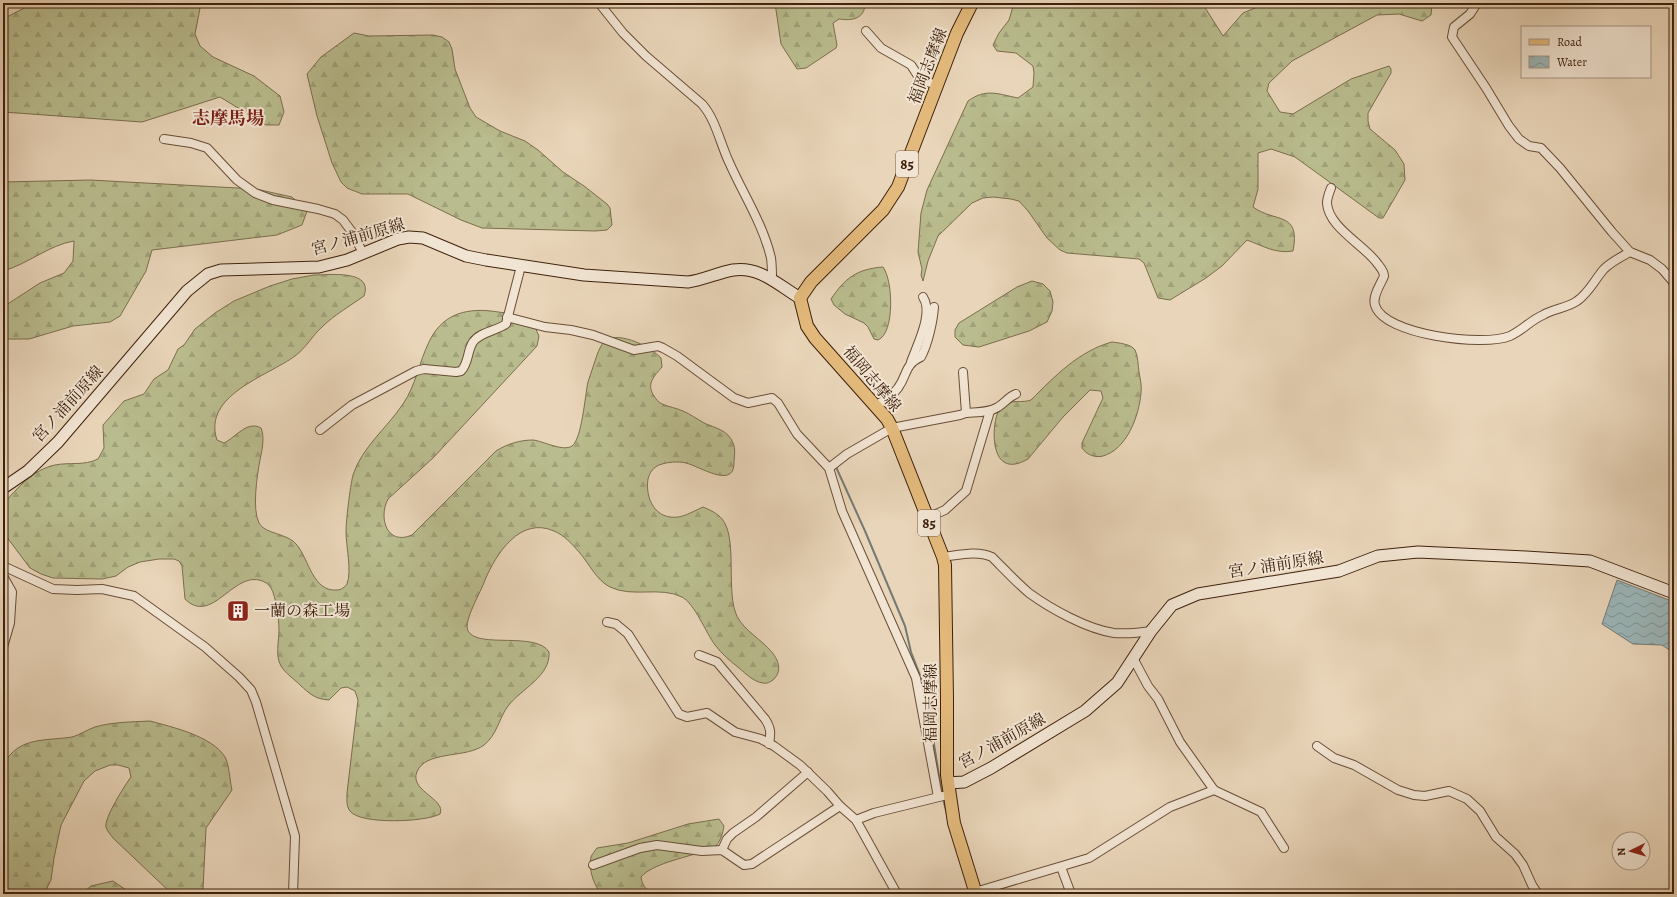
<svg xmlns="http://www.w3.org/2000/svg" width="1677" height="897" viewBox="0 0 1677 897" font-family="Alegreya,'Noto Serif JP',serif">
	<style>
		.forest { fill: url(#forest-firs); stroke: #7c6e4d }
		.water { fill: url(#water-waves); stroke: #767a74 }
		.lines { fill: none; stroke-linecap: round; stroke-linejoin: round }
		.stream { stroke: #767a74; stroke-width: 2 }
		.minor-casing { stroke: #694e37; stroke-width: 10 }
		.secondary-casing { stroke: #3e210c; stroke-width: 13 }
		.primary-casing { stroke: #3e210c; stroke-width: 14 }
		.minor { stroke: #f1e4d2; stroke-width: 8 }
		.secondary { stroke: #f1e4d2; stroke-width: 11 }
		.primary { stroke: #e4ba7c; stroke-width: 12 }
		.labels { text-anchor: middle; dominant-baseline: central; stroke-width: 4; stroke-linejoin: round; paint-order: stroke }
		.shield { fill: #f1e4d2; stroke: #745c47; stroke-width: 1 }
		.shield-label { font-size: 15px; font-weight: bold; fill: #3e210c }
		.street-label { font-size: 16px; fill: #3e210c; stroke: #f1e4d2 }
		.poi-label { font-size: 16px; fill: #3e210c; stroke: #f1e4d2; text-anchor: start }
		.quarter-label { font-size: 18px; font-weight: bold; fill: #7a1f14; stroke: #f1e4d2 }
	</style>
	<defs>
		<pattern id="forest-firs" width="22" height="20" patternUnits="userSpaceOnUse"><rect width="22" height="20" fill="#b9bc8e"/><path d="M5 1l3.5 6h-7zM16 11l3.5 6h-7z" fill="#a0a179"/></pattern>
		<pattern id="water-waves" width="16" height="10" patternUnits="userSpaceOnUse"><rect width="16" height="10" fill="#9bb6b9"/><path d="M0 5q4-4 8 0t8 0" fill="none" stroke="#809495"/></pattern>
	</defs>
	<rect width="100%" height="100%" fill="#e9d5b9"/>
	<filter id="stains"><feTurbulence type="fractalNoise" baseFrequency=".005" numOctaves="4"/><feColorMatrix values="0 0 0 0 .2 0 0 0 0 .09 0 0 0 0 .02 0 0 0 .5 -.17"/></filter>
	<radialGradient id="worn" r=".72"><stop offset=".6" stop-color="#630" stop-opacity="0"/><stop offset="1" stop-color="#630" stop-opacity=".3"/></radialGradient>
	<g class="forest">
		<polygon points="34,3 201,3 195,34 200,46 213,57 254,76 280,96 284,112 279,125 266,125 220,97 142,122 3,112 3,19"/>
		<path d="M775,3H865C865,19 852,21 839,19L833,23L837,45L836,48L806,68L797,69L781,44Z"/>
		<path d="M1014,3H1206L1204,6L1223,36L1243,13L1267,3H1429L1432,5L1431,15L1422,21L1399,14L1377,15L1292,61L1269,83L1267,91L1280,112L1293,114L1351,79L1389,66L1391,69V73L1368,113V121L1370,129L1395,150L1404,164L1405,180L1383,218H1379L1295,157L1271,149L1258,153V189L1253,207C1275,223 1301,211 1293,251C1276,254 1263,246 1247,240L1222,266L1206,278L1170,300L1158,298L1144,263L1139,259L1067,253L1060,250L1047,238L1028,211L1019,201L1011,199L993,197L983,198L972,203L938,236L928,261L923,281L921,275L922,269L918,252L921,213L927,190L968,101C986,88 998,94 1018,98L1033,87L1034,73L1033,66L1016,53L997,51L993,45L999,33L1009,20Z"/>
		<polygon points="354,33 369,36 433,35 442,37 449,42 452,49 455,69 470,108 476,117 500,131 525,141 538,150 563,172 584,186 607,204 610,208 612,225 607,230 595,231 482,228 461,220 408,194 362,194 347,188 341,182 332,163 317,116 307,74 321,57"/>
		<path d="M90,180L256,189L292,197L307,211L302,225L277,235L152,250L146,271L120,316L110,322L73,326L29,339H3V307L40,283L64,273L73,261L74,241C49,245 28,264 3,271V182Z"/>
		<path d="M883,267C893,280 895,333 878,340L874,339L868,327L864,323L845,314L834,305L831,299C845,278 857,269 883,267Z"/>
		<path d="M314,275C328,275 374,269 364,296C350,306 334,315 322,327C312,336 306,348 295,356C268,376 202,395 217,440L224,443C235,438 247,420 261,428C265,438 262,450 260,460C257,476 252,509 259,523C264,534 288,533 297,545C309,560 313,592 337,590C341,590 345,587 347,584C352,571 346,546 346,532C346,521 350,487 353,475C362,447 387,428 403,404C416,385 419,362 429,342C441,316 463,308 491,311C496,312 501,312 506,313C515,316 525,321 534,325L539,336L537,346L433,458L388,499C378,518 387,546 412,535L496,451C507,444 520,440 533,440C543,441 563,452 572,446C582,439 585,395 588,382C590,376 592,370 594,364C600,346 603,333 627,339C639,342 652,349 661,358L662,367C654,376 646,384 654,396C656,399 658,402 662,404C669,407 676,408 683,411C690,414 697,419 704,423C715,428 728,430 733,443C736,449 734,457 734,464C733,489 699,466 686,463C678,461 667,462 659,465C653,468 650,472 648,479C645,498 655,520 678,517C686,516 696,510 703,507C710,510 717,513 722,519C737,536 727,587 735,611C739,626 756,636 766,646C776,655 785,669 773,680C770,682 767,684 763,683C754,682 746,674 739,668C730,661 722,654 715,645C706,633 695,604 682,597C660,586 633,598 610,587C596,580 589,563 579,552C572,544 564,535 554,531C520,516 496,554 485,580C481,592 463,621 468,631C478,649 536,631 549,652C551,676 521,689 508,706C499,718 497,735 484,745C467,758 431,751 419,768C404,790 447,798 440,814C426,822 360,825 350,811C346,806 347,799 347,793L358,700L355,691L347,687L341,688L329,700C315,699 310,694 300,685C294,679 285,673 281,666C275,656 279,641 279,630C279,620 276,596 271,588C269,584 264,581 259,580C232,574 211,625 185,599L182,566L179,561L174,559H159L140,562L128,567L116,576L102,579L53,578L41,574L30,568L3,532V504C18,488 32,470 55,465C70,462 84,466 98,459L104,448L103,425L124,401L144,394L154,379L168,370L178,349L184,345L195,329L215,313L234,301L270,286L292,279Z"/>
		<polygon points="1032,281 1043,284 1050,291 1053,302 1052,311 1047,322 1029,331 979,347 963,345 955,337 955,330 959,323 1017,287"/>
		<path d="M1112,342C1119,343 1131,344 1135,350C1138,356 1138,365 1139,372C1140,378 1142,386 1141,393C1139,416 1127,449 1103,456C1095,458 1087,455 1082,448V443L1103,398L1101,391L1090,390L1063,417L1028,459C1021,463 1011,467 1004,462C990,454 992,414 1003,404C1008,400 1024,403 1031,400C1055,376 1079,351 1112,342Z"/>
		<path d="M150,721C172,727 212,736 225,757C229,763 230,782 232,790L206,828L203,889L204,894H172L113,838C111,835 107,831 106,827C104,818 125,785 131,777L129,768L118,765H110L95,771L84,781L61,825L54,858L51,880L44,894H3V764C7,758 12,752 18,748C33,738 54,740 72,737C80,735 86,730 95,727C112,722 131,722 150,721Z"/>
		<path d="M719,819L724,826C723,833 720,844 713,848C710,850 705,851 701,852C684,858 652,864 641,877C644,895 654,890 667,894H602C594,887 588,868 591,857C592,854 595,851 597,848L628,843L688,824Z"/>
		<polygon points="113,881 132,894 85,894 85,891 91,886"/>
	</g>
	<polygon class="water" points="1617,580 1674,602 1674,653 1662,645 1633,644 1602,624"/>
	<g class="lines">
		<g class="stream">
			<polyline points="836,467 865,531 905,626 911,652 925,688 942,794"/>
			<polyline points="943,799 947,814"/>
		</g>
		<g class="minor-casing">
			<g id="minor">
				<path d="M599,3L623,33L646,56L702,104C716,120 720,143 729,162C743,194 763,224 771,258C772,265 772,273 772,280"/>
				<polyline points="1477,3 1470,14 1454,27 1452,37 1486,88 1509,126 1519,139 1529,146 1541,148 1560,168 1612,232 1630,252 1650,260 1662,269 1674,283"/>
				<polyline points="866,31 881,48 911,65 920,79 936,85"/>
				<polyline points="164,139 191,143 207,148 237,180 255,193 273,200 318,209 335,214 343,220 352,232 363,253"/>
				<path d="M1331,188C1329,193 1327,198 1327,203C1328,227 1364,245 1377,263C1380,267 1384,271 1384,276C1381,284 1372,296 1375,305C1383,335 1484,347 1510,336C1523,330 1531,320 1543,315C1553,309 1567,308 1577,301C1589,293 1595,279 1604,269C1611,262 1621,257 1630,252"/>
				<polyline points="507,317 545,327 571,330 593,335 634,350 658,346 663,348 677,356 734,398 748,403 772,398 778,403 797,434 829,468 842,511 916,678 938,797"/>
				<path d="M911,362C917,345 934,313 923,297"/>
				<path d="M876,405C884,401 892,396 898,388C908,374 904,365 921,357C928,344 933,321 934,307"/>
				<path d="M966,413C976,412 989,413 998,407C1005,403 1008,397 1016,394"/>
				<path d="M320,430L352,405L416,371L424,369L456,372L461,371C469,363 467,351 473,342C480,332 496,331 506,324L521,266"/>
				<polyline points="829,468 847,454 892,428 960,415 966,413 963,372"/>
				<polyline points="927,518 945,510 966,491 990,411"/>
				<path d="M943,557C959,555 977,550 992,557C1004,569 1016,582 1029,593C1051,609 1087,629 1114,633C1127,634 1138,633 1151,631"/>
				<polyline points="3,566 53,589 77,590 102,589 134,596 205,647 239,677 251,690 256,702 295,836 293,894"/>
				<polyline points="3,576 12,592 10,623 3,647"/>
				<polyline points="607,622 616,624 628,634 679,714 687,717 707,713 735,732 761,739 774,746 800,765 827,791 840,806 856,820 897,894"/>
				<path d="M699,655L717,662L765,719C771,728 771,733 769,744"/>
				<polyline points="1133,658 1148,686 1158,699 1180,742 1214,790 1261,812 1284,848"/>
				<polyline points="1317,746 1334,758 1354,765 1398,790 1414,795 1425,796 1449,791 1467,799 1480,811 1496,837 1515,854 1523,865 1532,885 1538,894"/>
				<polyline points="856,820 874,813 943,796"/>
				<polyline points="722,850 727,839 733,833 756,817 808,772"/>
				<polyline points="593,865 640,848 657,845 702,851 722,850 744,865 752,864 840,806"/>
				<polyline points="1061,867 1071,894"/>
				<polyline points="975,892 1089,858 1170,807 1214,790"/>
			</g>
		</g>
		<g class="secondary-casing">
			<g id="secondary">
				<path d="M3,488L28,471L58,442L187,291L208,274L221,270L319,267L347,260L398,239L409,237L423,238L466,256L486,260L584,275L688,282C703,280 717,273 733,270C760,266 778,285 800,298"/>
				<polyline points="948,783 964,782 991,768 1085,711 1117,683 1151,631 1172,605 1198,594 1339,571 1378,556 1418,552 1526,557 1590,561 1674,593"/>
			</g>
		</g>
		<g class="primary-casing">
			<polyline id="primary" points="972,3 957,33 898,187 883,210 811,282 800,298 807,326 815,338 887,419 892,428 943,557 945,565 947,698 947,775 954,823 976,894"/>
		</g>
		<use href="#minor" class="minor"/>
		<use href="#secondary" class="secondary"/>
		<use href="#primary" class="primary"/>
	</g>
	<defs>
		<g id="building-square" transform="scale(1.15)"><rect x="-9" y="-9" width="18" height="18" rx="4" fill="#8f2418" stroke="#f1e4d2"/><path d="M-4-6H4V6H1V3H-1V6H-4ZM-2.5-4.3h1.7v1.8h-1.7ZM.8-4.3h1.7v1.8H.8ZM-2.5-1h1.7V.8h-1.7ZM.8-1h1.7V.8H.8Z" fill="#fff"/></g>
	</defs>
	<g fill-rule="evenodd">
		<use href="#building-square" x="238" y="611"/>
	</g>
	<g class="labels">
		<g class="shield">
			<rect x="896" y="151" width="22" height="26" rx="3"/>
			<rect x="918" y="510" width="22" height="26" rx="3"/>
		</g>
		<g class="shield-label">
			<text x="907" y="164">85</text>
			<text x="929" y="523">85</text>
		</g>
		<g class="street-label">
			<text transform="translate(928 66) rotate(-69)">福岡志摩線</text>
			<text transform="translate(358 237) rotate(-16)">宮ノ浦前原線</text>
			<text transform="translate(872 379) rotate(50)">福岡志摩線</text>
			<text transform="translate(68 404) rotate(-48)">宮ノ浦前原線</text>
			<text transform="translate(1276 565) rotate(-9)">宮ノ浦前原線</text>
			<text transform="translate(931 703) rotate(-90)">福岡志摩線</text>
			<text transform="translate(1002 741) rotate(-29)">宮ノ浦前原線</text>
		</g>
		<g class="poi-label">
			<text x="254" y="611">一蘭の森工場</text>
		</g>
		<g class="quarter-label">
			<text x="228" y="118">志摩馬場</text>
		</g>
	</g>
	<rect width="1677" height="897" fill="none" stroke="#e9d5b9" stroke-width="16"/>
	<rect x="4" y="4" width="1669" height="889" fill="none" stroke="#3e210c" stroke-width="2"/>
	<rect x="8" y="8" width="1661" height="881" fill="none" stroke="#3e210c"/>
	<rect x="1521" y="26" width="130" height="52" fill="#f1e4d2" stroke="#a99683"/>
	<rect x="1529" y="39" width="20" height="6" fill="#e4ba7c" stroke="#a99683"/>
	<text x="1557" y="46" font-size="12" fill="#3e210c">Road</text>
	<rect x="1529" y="56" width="20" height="12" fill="url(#water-waves)" stroke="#a99683"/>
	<text x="1557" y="66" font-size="12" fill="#3e210c">Water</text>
	<g transform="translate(1631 851) rotate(265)"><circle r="19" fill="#f1e4d2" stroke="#a99683"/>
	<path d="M0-3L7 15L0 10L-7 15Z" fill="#8f2418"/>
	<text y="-6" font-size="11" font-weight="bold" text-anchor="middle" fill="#3e210c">N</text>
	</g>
	<rect width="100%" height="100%" filter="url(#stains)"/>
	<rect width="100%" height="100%" fill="url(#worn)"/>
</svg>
